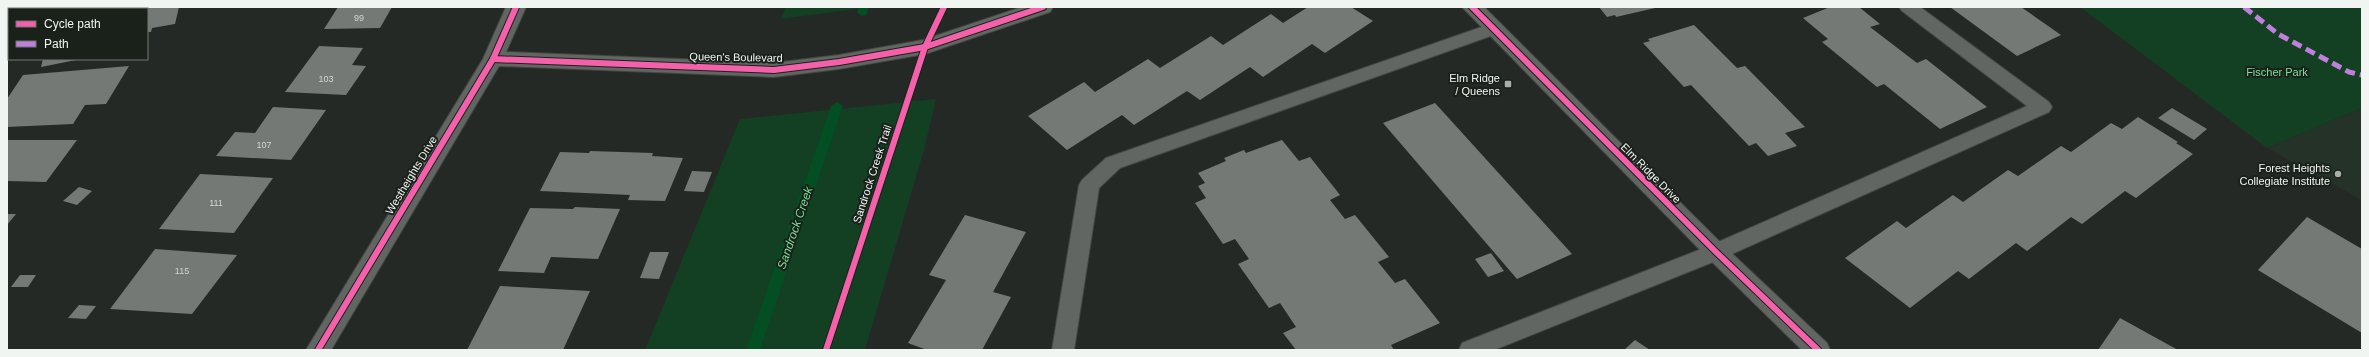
<svg xmlns="http://www.w3.org/2000/svg" width="2369" height="357" viewBox="0 0 2369 357" font-family="Arial,sans-serif">
	<style>
		.built { fill: #253228 }
		.green { fill: #133f22 }
		.lines { fill: none; stroke-linecap: round; stroke-linejoin: round }
		.stream { fill: #034e23; fill-rule: evenodd }
		.building { fill: #757976 }
		.service-casing { stroke: #434744; stroke-width: 2 }
		.minor-casing { stroke: #434744; stroke-width: 2 }
		.tertiary-casing { stroke: #434744; stroke-width: 2 }
		.service { fill: #626663; fill-rule: evenodd }
		.minor { fill: #626663; fill-rule: evenodd }
		.tertiary { fill: #626663; fill-rule: evenodd }
		.quiet { stroke: #c07fdc; stroke-width: 5; stroke-dasharray: 10 5; stroke-linecap: butt }
		.cycleway-casing { stroke: #1a211b; stroke-width: 8 }
		.cycleway { stroke: #f560ab; stroke-width: 6 }
		.poi-dot { fill: #a9aeaa; stroke: #1a211b; stroke-width: 1.5 }
		.labels { text-anchor: middle; dominant-baseline: central; stroke-width: 4; stroke-linejoin: round; paint-order: stroke }
		.number-label { font-size: 9px; fill: #d1d6d2 }
		.street-label { font-size: 11px; fill: #f0f5f1; stroke: #1a211b }
		.park-label { font-size: 11px; fill: #81e099; stroke: #1a211b }
		.poi-label { font-size: 11px; fill: #f0f5f1; stroke: #1a211b; text-anchor: end }
		.water-label { font-size: 12px; font-style: italic; fill: #7fdf98; stroke: #1a211b }
	</style>
	<rect width="100%" height="100%" fill="#252926"/>
	<polygon class="built" points="2362,108 2362,200 2267,148"/>
	<g class="green">
		<polygon points="786,7 871,7 781,19"/>
		<polygon points="2080,7 2362,7 2362,108 2267,148"/>
		<polygon points="936,99 924,150 865,350 645,350 740,119"/>
	</g>
	<g class="lines">
		<g class="stream">
			<polygon points="859,7 869,7 866,15 862,16 857,12"/>
			<polygon points="837,102 843,106 760,350 746,350 831,106"/>
		</g>
	</g>
	<g class="building">
		<polygon points="124,7 179,7 175,24 152,28 151,32 147,32 147,9 117,9"/>
		<polygon points="338,7 392,7 380,28 324,29"/>
		<polygon points="1308,7 1351,7 1373,21 1325,53 1312,44 1263,77 1250,67 1200,100 1187,91 1134,125 1122,115 1067,150 1028,116 1084,82 1095,92 1148,59 1160,68 1211,36 1223,45 1271,14 1283,23"/>
		<polygon points="1599,7 1655,7 1655,8 1616,17 1615,15 1607,17"/>
		<polygon points="1830,7 1859,7 1880,24 1870,27 1917,63 1926,59 1987,107 1940,129 1884,84 1877,87 1822,42 1828,39 1803,18"/>
		<polygon points="1950,7 2021,7 2061,35 2017,56"/>
		<polygon points="1694,25 1737,68 1745,66 1805,127 1785,133 1797,146 1768,156 1756,143 1749,146 1691,85 1684,87 1643,43 1650,41 1648,39"/>
		<polygon points="319,46 363,48 352,65 366,66 346,95 285,92"/>
		<polygon points="43,59 76,59 76,60 41,67"/>
		<polygon points="129,66 106,104 85,105 73,124 7,127 7,99 23,75"/>
		<polygon points="1435,103 1572,254 1517,279 1383,123"/>
		<polygon points="273,107 326,110 291,160 216,156 235,132 255,133"/>
		<polygon points="2172,108 2207,129 2194,140 2158,118"/>
		<polygon points="2138,117 2178,142 2176,143 2193,154 2136,198 2125,191 2082,224 2071,217 2027,251 2016,243 1969,279 1958,271 1910,308 1845,258 1897,221 1906,228 1953,195 1963,202 2008,170 2018,176 2061,146 2071,152 2111,123 2122,129"/>
		<polygon points="7,140 77,140 46,182 7,181"/>
		<polygon points="1282,140 1299,161 1310,157 1340,195 1330,200 1345,219 1355,215 1389,257 1378,262 1395,283 1405,279 1440,323 1391,345 1394,350 1296,350 1283,333 1296,327 1280,303 1269,308 1238,264 1249,259 1235,239 1223,244 1195,203 1206,198 1198,186 1205,183 1198,173 1226,161 1224,158 1244,150 1246,153"/>
		<polygon points="590,151 653,153 652,156 683,158 665,201 628,200 630,195 540,191 560,152 589,153"/>
		<polygon points="692,171 712,172 704,192 684,191"/>
		<polygon points="200,174 273,178 234,233 159,229"/>
		<polygon points="79,187 92,191 77,205 63,201"/>
		<polygon points="575,207 620,209 598,259 551,257 544,273 498,271 530,208 573,209"/>
		<polygon points="7,214 16,214 7,225"/>
		<polygon points="965,215 1026,232 993,292 1011,297 982,350 927,350 908,343 946,280 929,275"/>
		<polygon points="2307,217 2362,249 2362,333 2258,270"/>
		<polygon points="155,249 237,255 192,314 110,309"/>
		<polygon points="650,252 669,252 659,279 640,278"/>
		<polygon points="1491,253 1504,271 1488,277 1475,259"/>
		<polygon points="20,275 36,275 28,287 11,287"/>
		<polygon points="500,286 590,291 563,350 467,350"/>
		<polygon points="79,305 96,306 86,319 68,318"/>
		<polygon points="2120,318 2178,350 2098,350"/>
		<polygon points="1635,340 1650,350 1624,350"/>
	</g>
	<g class="lines">
		<g class="service-casing">
			<g id="service">
				<polygon points="1899,7 1920,7 2049,102 2052,107 2049,112 1723,258 1494,350 1459,350 1462,343 1709,246 2027,106 1902,11"/>
				<polygon points="1493,23 1499,25 1502,29 1499,33 1120,168 1099,188 1074,350 1052,350 1079,185 1082,180 1106,158"/>
			</g>
		</g>
		<g class="minor-casing">
			<polygon id="minor" points="1462,7 1484,7 1724,246 1827,343 1830,350 1802,350 1708,258"/>
		</g>
		<g class="tertiary-casing">
			<polygon id="tertiary" points="506,7 526,7 506,52 774,63 839,55 923,40 1022,7 1053,7 1050,12 925,54 839,69 774,77 499,66 331,350 306,350 483,59"/>
		</g>
		<use href="#service" class="service"/>
		<use href="#minor" class="minor"/>
		<use href="#tertiary" class="tertiary"/>
		<polyline class="quiet" points="2244,7 2278,34 2349,72 2362,75"/>
		<g class="cycleway-casing">
			<g id="cycleway">
				<polyline points="1472,7 1716,252 1818,350"/>
				<polyline points="493,59 774,70 839,62 925,47 1043,7"/>
				<polyline points="318,350 493,59 516,7"/>
				<polyline points="826,350 925,47 944,7"/>
			</g>
		</g>
		<use href="#cycleway" class="cycleway"/>
	</g>
	<g class="poi-dot">
		<rect x="1504" y="80" width="8" height="8" rx="2"/>
		<circle cx="2338" cy="174" r="4"/>
	</g>
	<g class="labels">
		<g class="number-label">
			<text x="359" y="18">99</text>
			<text x="326" y="79">103</text>
			<text x="264" y="145">107</text>
			<text x="216" y="203">111</text>
			<text x="182" y="271">115</text>
		</g>
		<g class="street-label">
			<text transform="translate(736 57) rotate(1)">Queen's Boulevard</text>
			<text transform="translate(1651 173) rotate(45)">Elm Ridge Drive</text>
			<text transform="translate(872 174) rotate(-72)">Sandrock Creek Trail</text>
			<text transform="translate(411 175) rotate(-59)">Westheights Drive</text>
		</g>
		<g class="park-label">
			<text x="2277" y="72">Fischer Park</text>
		</g>
		<g class="poi-label">
			<text x="1500" y="78">Elm Ridge<tspan x="1500" dy="13">/ Queens</tspan></text>
			<text x="2330" y="168">Forest Heights<tspan x="2330" dy="13">Collegiate Institute</tspan></text>
		</g>
		<g class="water-label">
			<text transform="translate(795 228) rotate(-71)">Sandrock Creek</text>
		</g>
	</g>
	<rect width="2369" height="357" fill="none" stroke="#f0f5f1" stroke-width="16"/>
	<rect x="8" y="8" width="140" height="52" fill="#1a211b" stroke="#707671"/>
	<rect x="16" y="21" width="20" height="6" fill="#f560ab" stroke="#707671"/>
	<text x="44" y="28" font-size="12" fill="#f0f5f1">Cycle path</text>
	<rect x="16" y="41" width="20" height="6" fill="#c07fdc" stroke="#707671"/>
	<text x="44" y="48" font-size="12" fill="#f0f5f1">Path</text>
</svg>
